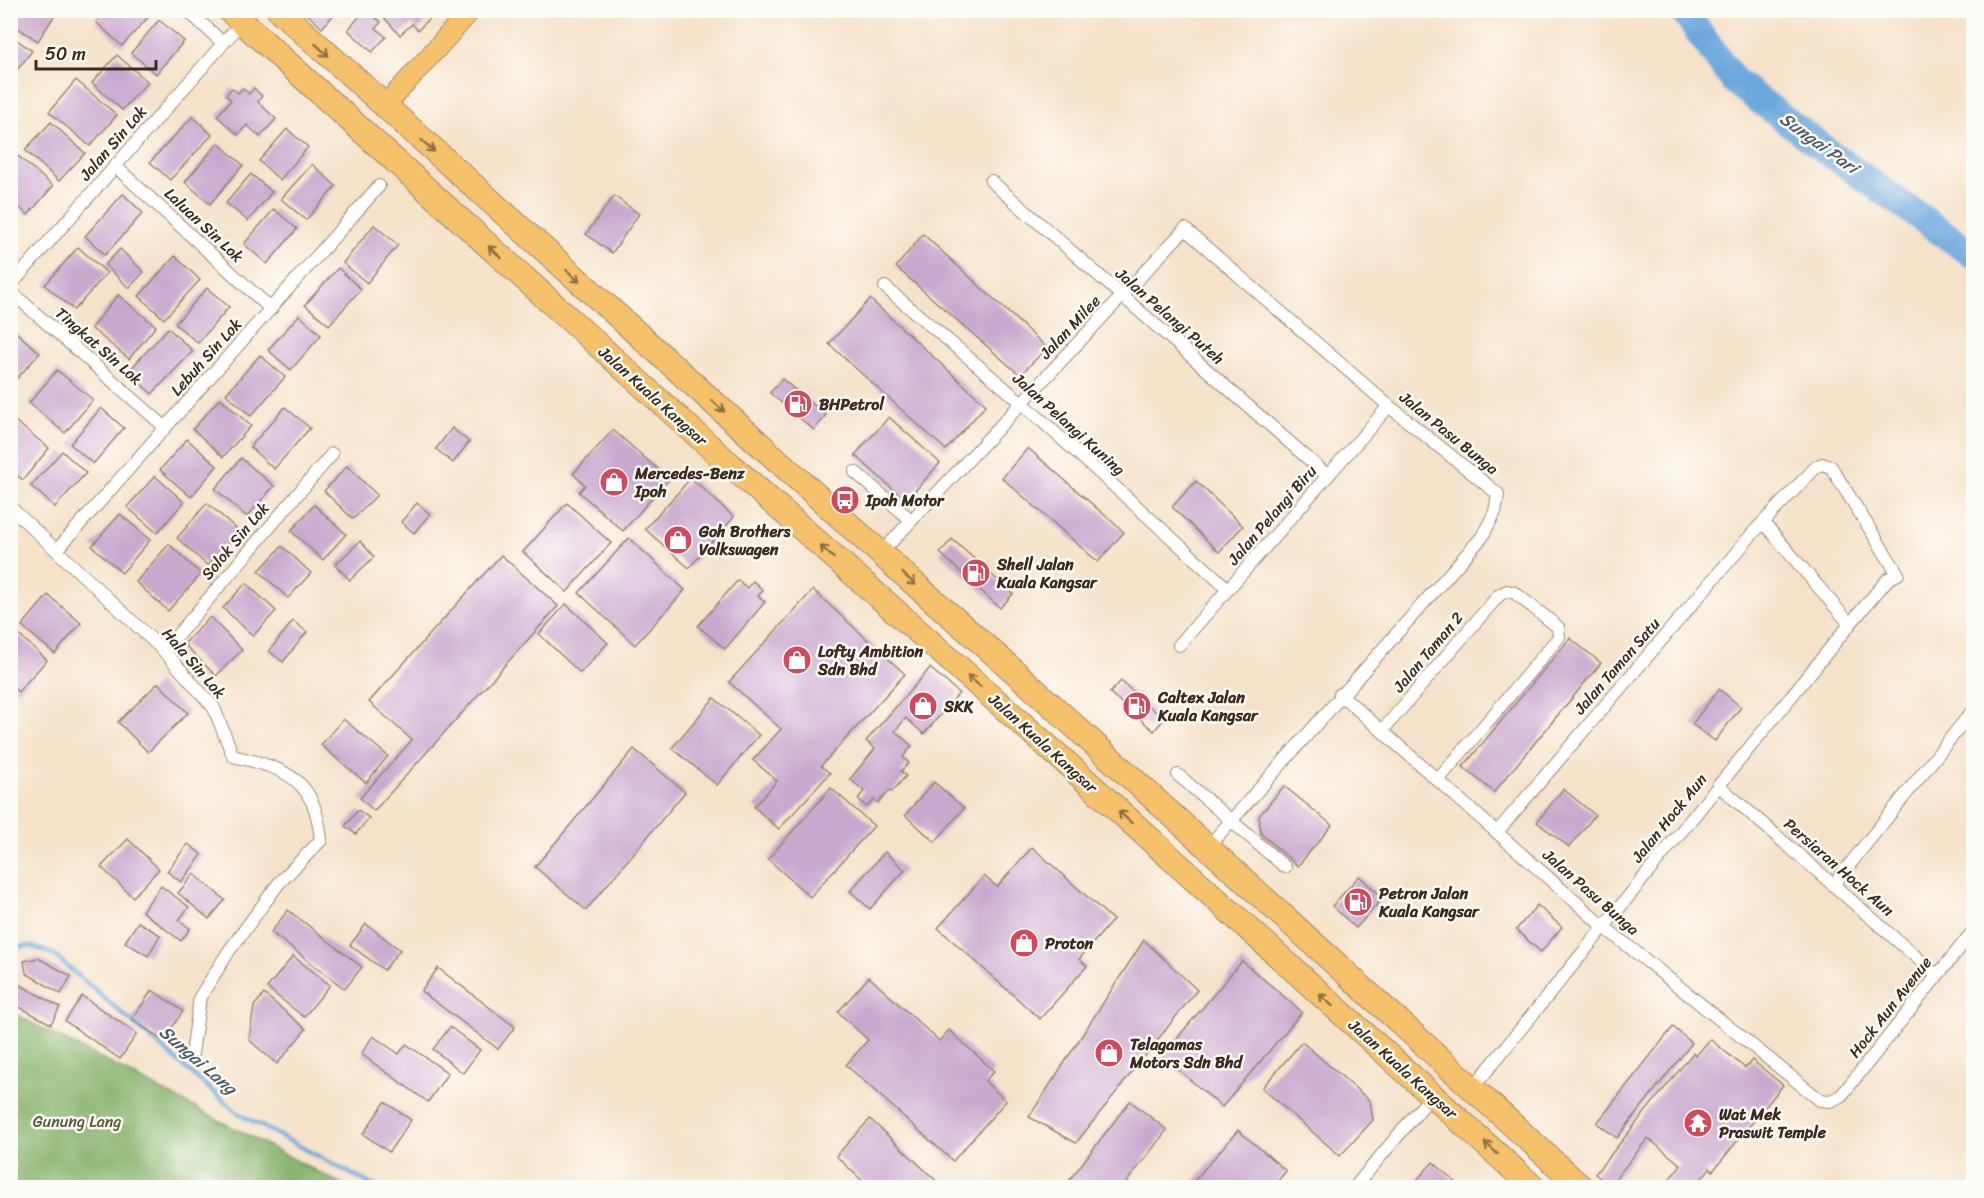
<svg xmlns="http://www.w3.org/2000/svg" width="1984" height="1198" viewBox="0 0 1984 1198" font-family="Sriracha,sans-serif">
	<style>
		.forest { fill: #83b068; stroke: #5f6d43; stroke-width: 1.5 }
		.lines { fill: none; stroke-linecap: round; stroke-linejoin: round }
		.stream { stroke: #6ca7dd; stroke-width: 4.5 }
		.river { stroke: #6ca7dd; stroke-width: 28 }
		.building { fill: #cba9cf }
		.street-casing { stroke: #988674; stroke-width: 14 }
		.primary-casing { stroke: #988674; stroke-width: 22 }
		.highway-casing { stroke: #988674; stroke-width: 26 }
		.street { stroke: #fff; stroke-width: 12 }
		.primary { stroke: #f5c16b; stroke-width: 20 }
		.highway { stroke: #f5c16b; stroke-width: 24 }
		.oneway { stroke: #8f6e41 }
		.labels { text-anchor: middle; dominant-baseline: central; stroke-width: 5; stroke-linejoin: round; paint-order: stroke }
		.street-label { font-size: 16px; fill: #3b2a1e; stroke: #fdfcf7 }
		.poi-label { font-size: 16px; font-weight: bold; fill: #3b2a1e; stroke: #fdfcf7; text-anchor: start }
		.park-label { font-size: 16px; fill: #5a5b39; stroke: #fdfcf7 }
		.water-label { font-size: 18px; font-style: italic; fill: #4f5c6a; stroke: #fdfcf7 }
	</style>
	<rect width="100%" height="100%" fill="#fdfcf7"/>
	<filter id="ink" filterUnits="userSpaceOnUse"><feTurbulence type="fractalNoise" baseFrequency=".0167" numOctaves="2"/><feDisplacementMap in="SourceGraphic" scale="12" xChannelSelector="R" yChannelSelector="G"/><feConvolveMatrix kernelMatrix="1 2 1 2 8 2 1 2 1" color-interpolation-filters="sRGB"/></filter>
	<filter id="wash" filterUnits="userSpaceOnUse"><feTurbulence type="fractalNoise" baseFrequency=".008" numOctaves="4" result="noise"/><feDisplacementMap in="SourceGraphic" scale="24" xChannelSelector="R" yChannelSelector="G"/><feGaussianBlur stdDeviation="1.35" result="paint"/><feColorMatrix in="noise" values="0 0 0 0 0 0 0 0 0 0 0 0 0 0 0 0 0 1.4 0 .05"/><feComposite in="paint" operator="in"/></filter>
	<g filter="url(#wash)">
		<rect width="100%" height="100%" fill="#f5e2c9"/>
		<polygon class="forest" points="10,1012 11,1012 347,1187 11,1187"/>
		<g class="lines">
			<polyline class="stream" points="10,947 30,946 53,954 239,1114 378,1188"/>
			<polyline class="river" points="1683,10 1734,81 1832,155 1974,255"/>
		</g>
		<g id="blocks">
			<g class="building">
				<polygon points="10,10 58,10 38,41 10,23"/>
				<polygon points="107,10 150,10 152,13 122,46 96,22"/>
				<polygon points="303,10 338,10 322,28"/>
				<polygon points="365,10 381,22 376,28 386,37 372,52 348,30"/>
				<polygon points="377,10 435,10 436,12 418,30 412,24 400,35"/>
				<polygon points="159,20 184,41 156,74 131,53"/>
				<polygon points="10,35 32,51 10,79"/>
				<polygon points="117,55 148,82 122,110 92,83"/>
				<polygon points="76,80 117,115 90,146 49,112"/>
				<polygon points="232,88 238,93 243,88 249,94 254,88 262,96 258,102 276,119 260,137 247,125 238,135 217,116 231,100 226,95"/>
				<polygon points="193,116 212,135 170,180 150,162"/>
				<polygon points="51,122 85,153 59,181 25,150"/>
				<polygon points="287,129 308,147 280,180 259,161"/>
				<polygon points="218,143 243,165 210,204 185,182"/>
				<polygon points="18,156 53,186 28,215 10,199 10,165"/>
				<polygon points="312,164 336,186 306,220 281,199"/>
				<polygon points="251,174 272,192 248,221 226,203"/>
				<polygon points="123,194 143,213 105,255 85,236"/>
				<polygon points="614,196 639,214 612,253 586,234"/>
				<polygon points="274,209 297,229 267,264 244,244"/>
				<polygon points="10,216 18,223 10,232"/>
				<polygon points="374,225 398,245 367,283 343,263"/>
				<polygon points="923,234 1047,348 1020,375 896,267"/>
				<polygon points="78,247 107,273 74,310 45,285"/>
				<polygon points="120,249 144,272 129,288 105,265"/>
				<polygon points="175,256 200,280 164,319 139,296"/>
				<polygon points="338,268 361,289 329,325 305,305"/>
				<polygon points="207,288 229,307 198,343 175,324"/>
				<polygon points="118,295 156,326 129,359 91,328"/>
				<polygon points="870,299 986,405 946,450 829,344"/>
				<polygon points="299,315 321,335 291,370 268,350"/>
				<polygon points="10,327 40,353 10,386"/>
				<polygon points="168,328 193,351 152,394 128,372"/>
				<polygon points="260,355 285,377 251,416 226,394"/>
				<polygon points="57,370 93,400 65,433 29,403"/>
				<polygon points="782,379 826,415 814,430 770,393"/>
				<polygon points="220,398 251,426 223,457 193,429"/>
				<polygon points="285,407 310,428 274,469 250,447"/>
				<polygon points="101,408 124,428 93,464 70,444"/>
				<polygon points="10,417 49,448 23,480 10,470"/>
				<polygon points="889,417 940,463 906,501 855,455"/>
				<polygon points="452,428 469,442 453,463 436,449"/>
				<polygon points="613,430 669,479 623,531 579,492 585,485 573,474"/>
				<polygon points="187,439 217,466 191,497 160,470"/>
				<polygon points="1028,448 1124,532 1098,562 1002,478"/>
				<polygon points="62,451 86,473 55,507 31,486"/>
				<polygon points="241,458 274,486 247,517 215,489"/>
				<polygon points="347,466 377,495 353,519 324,491"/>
				<polygon points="155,476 184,502 157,533 127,507"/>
				<polygon points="691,478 734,517 689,568 645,529"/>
				<polygon points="1196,481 1243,526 1219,552 1172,507"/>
				<polygon points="207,503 239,531 208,566 177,538"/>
				<polygon points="417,503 430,514 414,533 401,522"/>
				<polygon points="567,503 611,543 567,592 523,552"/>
				<polygon points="314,505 346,534 323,560 291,531"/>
				<polygon points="120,514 150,540 122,573 92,546"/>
				<polygon points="629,538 685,590 635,645 579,593"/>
				<polygon points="952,539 1013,594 1000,608 940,553"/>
				<polygon points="360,541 374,557 350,580 335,565"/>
				<polygon points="169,544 201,574 168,611 136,582"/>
				<polygon points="282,546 311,573 288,598 259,571"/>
				<polygon points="501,555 558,606 374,811 360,798 412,740 369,702"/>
				<polygon points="738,580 747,588 753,581 763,590 758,596 765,602 725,649 698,626"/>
				<polygon points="246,583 276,611 253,636 223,608"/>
				<polygon points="813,590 905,674 821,766 830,773 779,829 754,807 777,781 753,760 781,729 729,682"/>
				<polygon points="48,595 81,623 55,654 22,626"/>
				<polygon points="566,604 608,643 580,673 539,634"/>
				<polygon points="210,617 242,650 216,676 184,644"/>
				<polygon points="293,621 307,632 283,662 269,651"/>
				<polygon points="18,634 47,660 18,692 10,685 10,641"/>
				<polygon points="1570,638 1601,663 1494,792 1463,767"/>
				<polygon points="930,668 959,693 924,734 906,718 895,731 912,746 903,757 909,763 901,771 906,776 892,792 890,790 878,803 874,800 867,807 858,799 864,791 850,779 875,749 866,741"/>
				<polygon points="1121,681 1164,719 1154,731 1110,693"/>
				<polygon points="158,683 188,713 148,752 118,722"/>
				<polygon points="1719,689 1741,707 1715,741 1692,724"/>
				<polygon points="714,698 759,735 717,785 672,748"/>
				<polygon points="343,719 388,756 366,783 321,745"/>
				<polygon points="634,749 685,792 586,910 535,867"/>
				<polygon points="934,782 964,808 935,842 905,815"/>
				<polygon points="1284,786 1332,825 1298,866 1261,834 1259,816"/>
				<polygon points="831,788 874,826 810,897 768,859"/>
				<polygon points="1563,789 1595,815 1569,847 1537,822"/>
				<polygon points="358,810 369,818 356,834 345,826"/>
				<polygon points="128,839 159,869 133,897 101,867"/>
				<polygon points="188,844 202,855 181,882 167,871"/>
				<polygon points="1032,847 1113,920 1079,959 1087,966 1040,1019 938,928 984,876 997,887"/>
				<polygon points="885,852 905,870 870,909 850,891"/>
				<polygon points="194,874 225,900 209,919 178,893"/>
				<polygon points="1359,876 1383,898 1356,928 1332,906"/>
				<polygon points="161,886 189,907 179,920 190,929 181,941 142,911"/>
				<polygon points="1537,905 1562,927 1541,952 1516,930"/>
				<polygon points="288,910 362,967 345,989 271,932"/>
				<polygon points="138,922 160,935 148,956 125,942"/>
				<polygon points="366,924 400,950 384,970 350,945"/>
				<polygon points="1144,940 1197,990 1076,1143 1029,1117"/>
				<polygon points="293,956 330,985 304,1017 267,988"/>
				<polygon points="38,958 71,976 61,994 26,973 24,961"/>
				<polygon points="1242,961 1302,1012 1222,1107 1162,1056"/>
				<polygon points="438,968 515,1027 498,1049 421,991"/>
				<polygon points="869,977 939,1041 949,1030 994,1071 985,1081 1006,1101 953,1161 846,1065 868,1040 838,1012"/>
				<polygon points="15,982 60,1007 51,1024 10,1002 10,990"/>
				<polygon points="152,990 183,1011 163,1041 132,1019"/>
				<polygon points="264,994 306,1029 277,1064 249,1040 254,1006"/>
				<polygon points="82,996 137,1034 120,1059 65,1021"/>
				<polygon points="450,1027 480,1050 463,1073 433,1049"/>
				<polygon points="1673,1027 1692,1043 1617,1138 1597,1123"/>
				<polygon points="373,1036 399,1054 406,1044 448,1073 428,1102 361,1054"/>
				<polygon points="1710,1039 1745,1068 1752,1060 1783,1085 1713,1171 1710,1168 1694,1188 1662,1188 1681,1165 1648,1138 1610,1186 1595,1174 1693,1053 1696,1056"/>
				<polygon points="1302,1042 1370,1101 1373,1120 1340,1156 1262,1088"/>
				<polygon points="1130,1101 1167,1130 1122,1188 1073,1188 1068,1182"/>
				<polygon points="385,1102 411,1120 389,1152 363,1134"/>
				<polygon points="870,1119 944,1188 870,1188 836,1156"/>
				<polygon points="1238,1130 1286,1171 1272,1188 1188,1188"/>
				<polygon points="1433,1162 1462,1188 1410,1188"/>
			</g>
		</g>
	</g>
	<g filter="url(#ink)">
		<use href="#blocks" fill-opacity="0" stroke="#988674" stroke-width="1.5"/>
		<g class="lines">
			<g class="street-casing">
				<g id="street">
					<polyline points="187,10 223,43"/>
					<polyline points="115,166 271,309"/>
					<polyline points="991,181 1328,476"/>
					<polyline points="10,286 242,22"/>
					<polyline points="885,287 1021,402 1228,589"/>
					<polyline points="10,291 165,427"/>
					<polyline points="855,472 911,520"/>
					<path d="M10,507L164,651L214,708L233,756C288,769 315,779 321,840L279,883L229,951L200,997L192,1054"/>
					<polyline points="1763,522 1850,624"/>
					<polyline points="57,550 379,186"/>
					<polyline points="881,553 1185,229 1389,406 1498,494 1495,512 1482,537 1207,848"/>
					<polyline points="1179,645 1389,406"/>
					<polyline points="164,651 332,454"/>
					<polyline points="1340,694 1603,926 1820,1100 1830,1101 1841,1096 1974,930"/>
					<polyline points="1382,731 1499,595 1507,591 1515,593 1558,627 1559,637 1438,780"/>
					<polyline points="1178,775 1285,867"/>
					<polyline points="1718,785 1937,975"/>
					<polyline points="1834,884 1974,709"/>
					<polyline points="1472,1089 1850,624 1888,579 1898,574 1831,467 1822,464 1817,466 1753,533 1497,832"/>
					<polyline points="1354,1188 1432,1095"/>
				</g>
			</g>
			<g class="primary-casing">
				<polyline id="primary" points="384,107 471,10"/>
			</g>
			<g class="highway-casing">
				<g id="highway">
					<polyline points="229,10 708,445 1064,761 1534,1188"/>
					<polyline points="279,10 909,579 1015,672 1582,1188"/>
				</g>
			</g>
			<use href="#street" class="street"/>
			<use href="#primary" class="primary"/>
			<use href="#highway" class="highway"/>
		</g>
		<defs><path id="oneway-shaft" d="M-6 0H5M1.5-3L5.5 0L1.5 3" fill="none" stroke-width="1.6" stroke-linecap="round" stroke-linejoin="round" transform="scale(1.5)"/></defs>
		<g class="oneway">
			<use href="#oneway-shaft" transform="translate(322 50) rotate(42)"/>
			<use href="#oneway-shaft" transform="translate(428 146) rotate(42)"/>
			<use href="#oneway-shaft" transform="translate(495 252) rotate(-138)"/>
			<use href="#oneway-shaft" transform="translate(573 276) rotate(42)"/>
			<use href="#oneway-shaft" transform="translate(718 406) rotate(42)"/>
			<use href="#oneway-shaft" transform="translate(827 552) rotate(-138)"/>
			<use href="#oneway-shaft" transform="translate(909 579) rotate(42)"/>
			<use href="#oneway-shaft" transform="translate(974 681) rotate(-139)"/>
			<use href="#oneway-shaft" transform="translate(1125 817) rotate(-138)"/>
			<use href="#oneway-shaft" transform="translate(1326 1000) rotate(-138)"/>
			<use href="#oneway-shaft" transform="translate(1491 1148) rotate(-138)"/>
		</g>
	</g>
	<defs>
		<g id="fuel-disc" transform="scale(1.5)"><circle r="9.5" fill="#d1495b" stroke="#fdfcf7"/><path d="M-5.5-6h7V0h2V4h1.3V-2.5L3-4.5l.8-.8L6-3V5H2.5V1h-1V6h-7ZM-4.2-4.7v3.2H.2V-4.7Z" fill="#fff"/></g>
		<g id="shop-disc" transform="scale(1.5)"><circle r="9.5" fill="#d1495b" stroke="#fdfcf7"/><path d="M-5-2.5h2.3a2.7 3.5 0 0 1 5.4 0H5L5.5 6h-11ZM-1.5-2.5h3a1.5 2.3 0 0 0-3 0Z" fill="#fff"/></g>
		<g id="bus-disc" transform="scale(1.5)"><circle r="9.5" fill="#d1495b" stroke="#fdfcf7"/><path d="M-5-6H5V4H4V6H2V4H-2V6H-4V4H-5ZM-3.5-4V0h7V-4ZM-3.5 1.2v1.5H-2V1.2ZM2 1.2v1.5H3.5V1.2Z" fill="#fff"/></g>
		<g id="temple-disc" transform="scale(1.5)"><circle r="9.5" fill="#d1495b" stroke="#fdfcf7"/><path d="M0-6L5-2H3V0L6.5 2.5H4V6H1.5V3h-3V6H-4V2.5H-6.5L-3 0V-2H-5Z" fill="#fff"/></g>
	</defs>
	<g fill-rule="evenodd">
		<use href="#fuel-disc" x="798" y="404"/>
		<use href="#shop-disc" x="614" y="482"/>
		<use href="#bus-disc" x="845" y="500"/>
		<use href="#shop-disc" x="678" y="540"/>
		<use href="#fuel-disc" x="976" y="573"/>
		<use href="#shop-disc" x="797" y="660"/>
		<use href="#shop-disc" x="923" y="706"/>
		<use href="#fuel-disc" x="1137" y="706"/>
		<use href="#fuel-disc" x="1358" y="902"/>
		<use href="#shop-disc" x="1024" y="943"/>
		<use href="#shop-disc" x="1109" y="1053"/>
		<use href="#temple-disc" x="1698" y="1123"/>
	</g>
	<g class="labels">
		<g class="street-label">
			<text transform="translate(113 143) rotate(-49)">Jalan Sin Lok</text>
			<text transform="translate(204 225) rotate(43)">Laluan Sin Lok</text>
			<text transform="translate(1170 316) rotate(41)">Jalan Pelangi Puteh</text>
			<text transform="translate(1070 327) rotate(-47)">Jalan Milee</text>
			<text transform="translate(99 346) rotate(41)">Tingkat Sin Lok</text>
			<text transform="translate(206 357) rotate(-48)">Lebuh Sin Lok</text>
			<text transform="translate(653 396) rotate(42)">Jalan Kuala Kangsar</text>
			<text transform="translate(1069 424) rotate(42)">Jalan Pelangi Kuning</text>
			<text transform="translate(1449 433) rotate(39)">Jalan Pasu Bunga</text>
			<text transform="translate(1272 515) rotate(-49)">Jalan Pelangi Biru</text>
			<text transform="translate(235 541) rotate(-50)">Solok Sin Lok</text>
			<text transform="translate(1428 652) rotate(-50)">Jalan Taman 2</text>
			<text transform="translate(194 663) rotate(49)">Hala Sin Lok</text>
			<text transform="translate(1617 666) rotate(-49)">Jalan Taman Satu</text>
			<text transform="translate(1043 743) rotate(42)">Jalan Kuala Kangsar</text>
			<text transform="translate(1669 818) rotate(-51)">Jalan Hock Aun</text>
			<text transform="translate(1839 867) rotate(41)">Persiaran Hock Aun</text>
			<text transform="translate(1591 892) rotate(41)">Jalan Pasu Bunga</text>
			<text transform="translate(1890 1007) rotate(-52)">Hock Aun Avenue</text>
			<text transform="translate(1403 1069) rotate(42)">Jalan Kuala Kangsar</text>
		</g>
		<g class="poi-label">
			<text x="819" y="404">BHPetrol</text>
			<text x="635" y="473">Mercedes-Benz<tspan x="635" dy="18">Ipoh</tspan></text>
			<text x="866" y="500">Ipoh Motor</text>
			<text x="699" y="531">Goh Brothers<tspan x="699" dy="18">Volkswagen</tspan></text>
			<text x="997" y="564">Shell Jalan<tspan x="997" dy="18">Kuala Kangsar</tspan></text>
			<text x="818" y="651">Lofty Ambition<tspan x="818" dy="18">Sdn Bhd</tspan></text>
			<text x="1158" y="697">Caltex Jalan<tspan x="1158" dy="18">Kuala Kangsar</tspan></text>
			<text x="944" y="706">SKK</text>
			<text x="1379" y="893">Petron Jalan<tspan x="1379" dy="18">Kuala Kangsar</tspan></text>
			<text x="1045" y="943">Proton</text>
			<text x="1130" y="1044">Telagamas<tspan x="1130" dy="18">Motors Sdn Bhd</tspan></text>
			<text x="1719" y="1114">Wat Mek<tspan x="1719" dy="18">Praswit Temple</tspan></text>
		</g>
		<g class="park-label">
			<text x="77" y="1121">Gunung Lang</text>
		</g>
		<g class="water-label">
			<text transform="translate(1819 143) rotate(36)">Sungai Pari</text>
			<text transform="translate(198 1060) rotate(41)">Sungai Lang</text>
		</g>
	</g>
	<rect width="1984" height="1198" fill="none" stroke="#fdfcf7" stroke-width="36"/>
	<path d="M36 60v9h120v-9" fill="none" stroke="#3b2a1e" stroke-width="3"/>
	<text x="45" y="60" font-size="18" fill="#3b2a1e" stroke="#fdfcf7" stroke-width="4.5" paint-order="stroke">50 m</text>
</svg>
